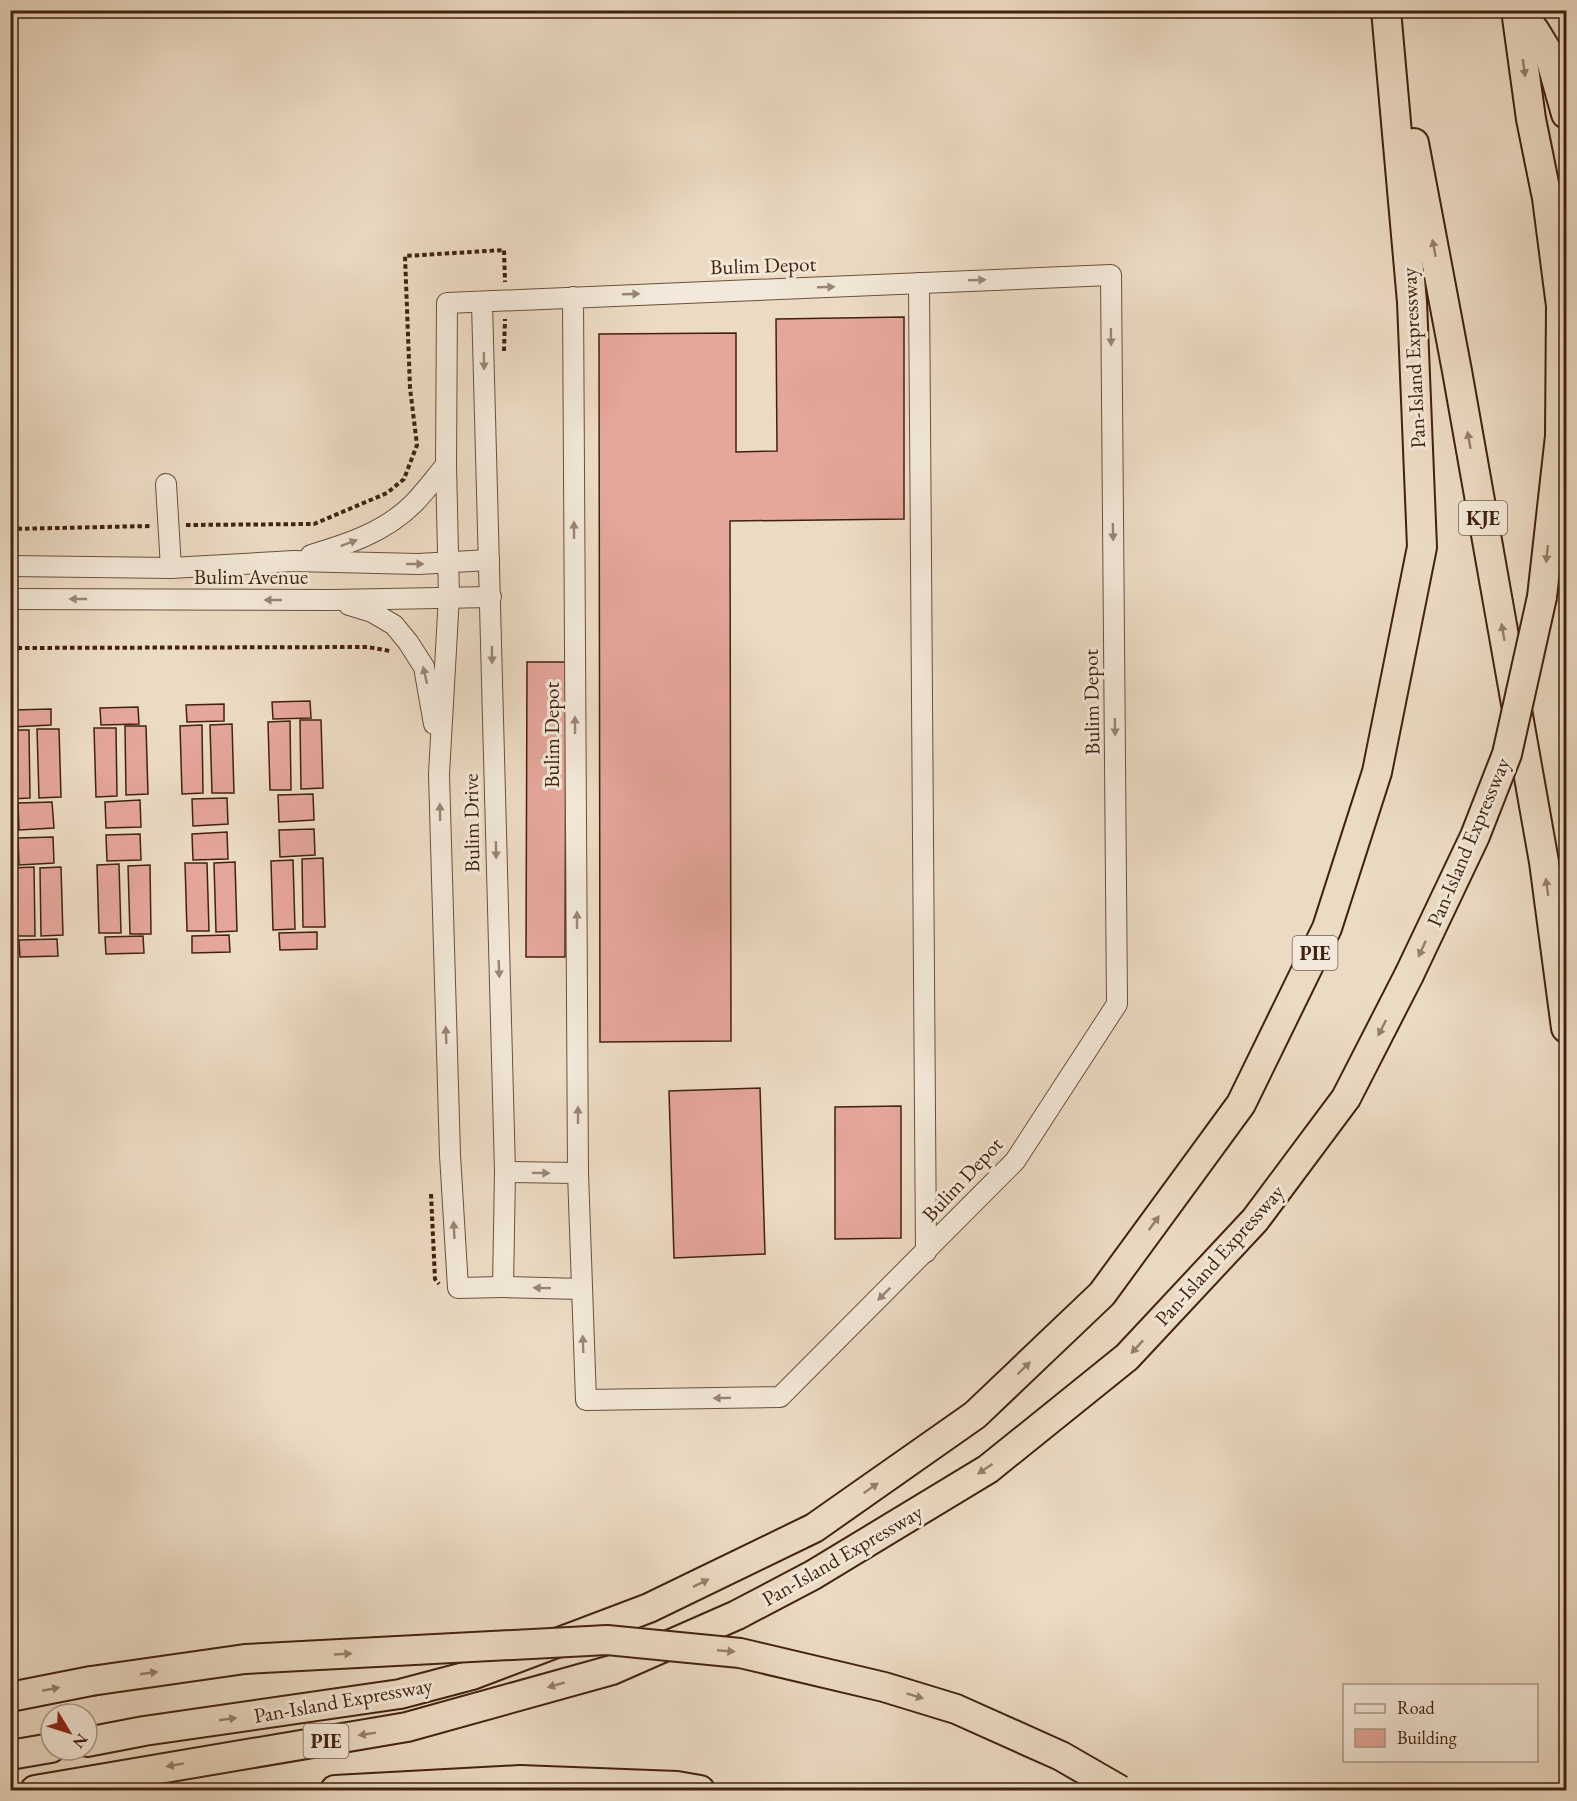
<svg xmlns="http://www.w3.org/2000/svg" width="1577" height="1801" viewBox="0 0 1577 1801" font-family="'EB Garamond',serif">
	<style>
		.building { fill: #e5a69b; stroke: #42220e; stroke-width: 1.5 }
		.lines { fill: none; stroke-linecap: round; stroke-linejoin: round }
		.minor-casing { stroke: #6c503c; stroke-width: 22 }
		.highway-casing { stroke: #42220e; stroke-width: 32 }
		.path { stroke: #42220e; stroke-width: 4; stroke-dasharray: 4.5 3; stroke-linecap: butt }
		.minor { stroke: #f3e8d9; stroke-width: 20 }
		.highway { stroke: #ecdbc4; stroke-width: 28 }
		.highway-bridge-casing { stroke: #42220e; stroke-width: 32; stroke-linecap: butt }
		.highway-bridge { stroke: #ecdbc4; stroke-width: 28 }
		.oneway { fill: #977e69 }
		.oneway2 { fill: #9a8574 }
		.labels { text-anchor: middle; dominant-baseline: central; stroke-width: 6; stroke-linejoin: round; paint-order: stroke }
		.shield { fill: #f3e8d9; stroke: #775d4b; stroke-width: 1.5 }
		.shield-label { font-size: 20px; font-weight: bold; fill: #42220e }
		.street-label { font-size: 21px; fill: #42220e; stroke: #f3e8d9 }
	</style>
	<rect width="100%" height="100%" fill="#ecdbc4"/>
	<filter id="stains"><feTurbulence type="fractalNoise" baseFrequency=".00333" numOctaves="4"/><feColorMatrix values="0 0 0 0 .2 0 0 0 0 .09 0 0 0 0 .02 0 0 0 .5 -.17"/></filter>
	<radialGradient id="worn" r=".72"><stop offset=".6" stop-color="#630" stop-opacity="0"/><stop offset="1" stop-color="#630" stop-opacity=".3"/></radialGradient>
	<g class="building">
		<polygon points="904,317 904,519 730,521 731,1041 600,1042 599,334 736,333 736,452 777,451 776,319"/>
		<polygon points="527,662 566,662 565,957 526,957"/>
		<polygon points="310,701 311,718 273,719 272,702"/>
		<polygon points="224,704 224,721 187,722 186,705"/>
		<polygon points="138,707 139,724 101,725 100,708"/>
		<polygon points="51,709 51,725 13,727 13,710"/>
		<polygon points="300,720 321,720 323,788 301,789"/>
		<polygon points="290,721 291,790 270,790 268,722"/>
		<polygon points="232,724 234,793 212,793 210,725"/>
		<polygon points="202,725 203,793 182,794 180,726"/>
		<polygon points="125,726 146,726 148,794 126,795"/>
		<polygon points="94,728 116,728 117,796 96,797"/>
		<polygon points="37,729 59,729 61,797 39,798"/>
		<polygon points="10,730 29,730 30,798 10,799"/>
		<polygon points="313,794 314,820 279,822 278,795"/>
		<polygon points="227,798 228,824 193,826 192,799"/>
		<polygon points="140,800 141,827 106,828 105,802"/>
		<polygon points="52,802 54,828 19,830 18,803"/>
		<polygon points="314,829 315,855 280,857 279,830"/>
		<polygon points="227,832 228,859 193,860 192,834"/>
		<polygon points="140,834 141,860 107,861 106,835"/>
		<polygon points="53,837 54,863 19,865 18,838"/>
		<polygon points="323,858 325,927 303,927 302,859"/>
		<polygon points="293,860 295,929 273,930 271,861"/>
		<polygon points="235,862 237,931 216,932 214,863"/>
		<polygon points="185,863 207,863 209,931 187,931"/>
		<polygon points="119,864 121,933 99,933 97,865"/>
		<polygon points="150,865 151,934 130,934 128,866"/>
		<polygon points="34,867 35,936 14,936 12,868"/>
		<polygon points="61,867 63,935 41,936 40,868"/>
		<polygon points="317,932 317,949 280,950 279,933"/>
		<polygon points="229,935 230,952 192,953 192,936"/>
		<polygon points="143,936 144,953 106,954 105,937"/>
		<polygon points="57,939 58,956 20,957 19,940"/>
		<polygon points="760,1088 765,1254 674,1258 669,1091"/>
		<polygon points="901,1106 901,1238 835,1239 835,1107"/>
	</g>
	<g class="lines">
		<g class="minor-casing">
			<g id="minor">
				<polyline points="919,283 926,1252"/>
				<polyline points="482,303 505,1172 503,1287 458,1288 450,1155 439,774 449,596 446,465 447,303 1111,275 1117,1004 1015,1161 780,1397 586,1400 578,1173 573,297"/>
				<polyline points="166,484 171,568"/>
				<path d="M311,555C348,544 385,532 413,504C425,492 435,478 446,465"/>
				<polyline points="10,566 171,568 294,561 418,564 489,560"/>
				<polyline points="10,599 332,600 491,597"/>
				<polyline points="349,605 372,612 394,625 408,642 424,667 434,724"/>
				<polyline points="505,1172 578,1173"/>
				<polyline points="503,1287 581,1289"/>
			</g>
		</g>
		<g class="highway-casing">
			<g id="highway">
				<polyline points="1516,10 1531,119 1547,198 1561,306 1560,436 1542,597"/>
				<polyline points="1519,10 1535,31 1549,54 1566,114"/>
				<polyline points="1414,143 1457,371 1544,862 1566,1028"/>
				<polyline points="10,1697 91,1681"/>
				<polyline points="87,1742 144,1731 400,1694 472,1675 649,1608 814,1528 975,1415 1102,1294 1241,1104 1327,928 1377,772 1422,547 1412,302 1386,10"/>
				<polyline points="10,1755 51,1748"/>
				<polyline points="35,1790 407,1727 612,1670 737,1615 813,1575 988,1469 1127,1357 1255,1220 1346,1098 1409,975"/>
				<polyline points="335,1790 520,1780 677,1786 700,1790"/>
			</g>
		</g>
		<g class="path">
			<polyline points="504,351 505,319"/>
			<polyline points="186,525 314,524 387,493 404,479 417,445 410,388 405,256 504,250 505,282"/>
			<polyline points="10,529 152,526"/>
			<polyline points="10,648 368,647 390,651"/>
			<polyline points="431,1194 435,1279 439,1284"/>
		</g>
		<use href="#minor" class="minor"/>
		<use href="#highway" class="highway"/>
		<g class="highway-bridge-casing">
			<g id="highway-bridge">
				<polyline points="1409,975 1475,836 1507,754 1542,597"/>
				<polyline points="91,1681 245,1659 607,1640 740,1653 884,1687 956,1709 1061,1756 1120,1790"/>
			</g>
		</g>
		<use href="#highway-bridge" class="highway-bridge"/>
	</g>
	<defs><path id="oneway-solid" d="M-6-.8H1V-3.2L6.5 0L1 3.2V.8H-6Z" transform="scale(1.5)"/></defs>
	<g class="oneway">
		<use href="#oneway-solid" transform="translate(1524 68) rotate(82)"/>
		<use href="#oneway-solid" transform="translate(1434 248) rotate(-101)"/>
		<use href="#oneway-solid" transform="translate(1469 440) rotate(-100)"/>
		<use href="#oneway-solid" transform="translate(1547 554) rotate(96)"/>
		<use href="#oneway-solid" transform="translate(1503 632) rotate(-100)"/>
		<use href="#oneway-solid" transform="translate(1547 887) rotate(-98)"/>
		<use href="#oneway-solid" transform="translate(1422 949) rotate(115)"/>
		<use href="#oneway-solid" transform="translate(1382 1028) rotate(117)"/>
		<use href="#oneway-solid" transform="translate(1154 1223) rotate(-54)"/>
		<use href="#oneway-solid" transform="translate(1137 1347) rotate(133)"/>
		<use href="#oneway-solid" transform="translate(1024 1368) rotate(-44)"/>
		<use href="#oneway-solid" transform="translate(985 1469) rotate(146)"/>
		<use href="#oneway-solid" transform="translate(871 1488) rotate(-35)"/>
		<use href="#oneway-solid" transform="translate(701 1583) rotate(-26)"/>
		<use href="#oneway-solid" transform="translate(726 1651) rotate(5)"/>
		<use href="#oneway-solid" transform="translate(343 1654) rotate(-3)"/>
		<use href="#oneway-solid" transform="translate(149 1673) rotate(-8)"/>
		<use href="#oneway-solid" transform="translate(556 1685) rotate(164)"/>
		<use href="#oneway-solid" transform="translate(51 1689) rotate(-11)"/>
		<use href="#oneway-solid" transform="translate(915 1696) rotate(17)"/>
		<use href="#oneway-solid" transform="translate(228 1719) rotate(-8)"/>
		<use href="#oneway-solid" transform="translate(367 1734) rotate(171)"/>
		<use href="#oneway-solid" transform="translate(175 1765) rotate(170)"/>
	</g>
	<g class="oneway2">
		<use href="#oneway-solid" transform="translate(977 280) rotate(-2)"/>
		<use href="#oneway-solid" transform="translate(826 287) rotate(-2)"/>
		<use href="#oneway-solid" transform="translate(631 294) rotate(-2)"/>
		<use href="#oneway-solid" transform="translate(1111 337) rotate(89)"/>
		<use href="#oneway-solid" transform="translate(484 361) rotate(89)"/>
		<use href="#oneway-solid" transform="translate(574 530) rotate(-90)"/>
		<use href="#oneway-solid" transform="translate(1113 532) rotate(89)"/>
		<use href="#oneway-solid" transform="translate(349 543) rotate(-21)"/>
		<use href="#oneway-solid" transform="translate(415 564)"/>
		<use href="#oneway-solid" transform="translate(78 599) rotate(-180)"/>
		<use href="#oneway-solid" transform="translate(273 600) rotate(-180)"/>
		<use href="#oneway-solid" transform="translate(492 655) rotate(89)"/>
		<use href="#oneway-solid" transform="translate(425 675) rotate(-103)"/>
		<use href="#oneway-solid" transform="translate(575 725) rotate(-90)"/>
		<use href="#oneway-solid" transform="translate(1115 727) rotate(89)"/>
		<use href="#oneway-solid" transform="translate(440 812) rotate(-91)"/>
		<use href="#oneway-solid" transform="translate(496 850) rotate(89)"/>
		<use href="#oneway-solid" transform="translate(577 920) rotate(-90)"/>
		<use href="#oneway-solid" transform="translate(499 969) rotate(88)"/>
		<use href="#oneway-solid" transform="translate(446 1035) rotate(-92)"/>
		<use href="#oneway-solid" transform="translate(578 1115) rotate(-90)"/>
		<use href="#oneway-solid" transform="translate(541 1173) rotate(1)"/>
		<use href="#oneway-solid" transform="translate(454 1230) rotate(-93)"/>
		<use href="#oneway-solid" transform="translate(542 1288) rotate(-179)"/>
		<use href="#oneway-solid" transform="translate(884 1294) rotate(135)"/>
		<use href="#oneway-solid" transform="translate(583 1344) rotate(-92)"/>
		<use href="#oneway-solid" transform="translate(722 1398) rotate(179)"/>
	</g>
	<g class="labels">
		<g class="shield">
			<rect x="1459" y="501" width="48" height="34" rx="4.5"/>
			<rect x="1292.5" y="936" width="45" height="34" rx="4.5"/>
			<rect x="303.5" y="1724" width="45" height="34" rx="4.5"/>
		</g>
		<g class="shield-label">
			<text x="1483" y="518">KJE</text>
			<text x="1315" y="953">PIE</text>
			<text x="326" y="1741">PIE</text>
		</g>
		<g class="street-label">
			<text transform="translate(763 265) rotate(-2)">Bulim Depot</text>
			<text transform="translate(1413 358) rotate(-93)">Pan-Island Expressway</text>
			<text x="251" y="576">Bulim Avenue</text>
			<text transform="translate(1091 702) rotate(-91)">Bulim Depot</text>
			<text transform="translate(551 735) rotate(-90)">Bulim Depot</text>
			<text transform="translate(471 823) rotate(-91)">Bulim Drive</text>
			<text transform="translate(1468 842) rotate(-67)">Pan-Island Expressway</text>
			<text transform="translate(962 1179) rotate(-47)">Bulim Depot</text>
			<text transform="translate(1219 1255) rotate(-48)">Pan-Island Expressway</text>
			<text transform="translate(842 1555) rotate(-30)">Pan-Island Expressway</text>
			<text transform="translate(343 1700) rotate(-10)">Pan-Island Expressway</text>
		</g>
	</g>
	<rect width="1577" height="1801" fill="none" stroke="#ecdbc4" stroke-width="36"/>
	<rect x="12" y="12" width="1553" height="1777" fill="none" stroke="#42220e" stroke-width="3"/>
	<rect x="18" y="18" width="1541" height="1765" fill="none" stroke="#42220e" stroke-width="1.5"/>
	<rect x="1343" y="1684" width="195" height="78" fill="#f3e8d9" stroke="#ac9988" stroke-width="1.5"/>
	<rect x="1355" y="1704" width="30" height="9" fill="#f3e8d9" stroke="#ac9988" stroke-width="1.5"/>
	<text x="1397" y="1714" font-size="18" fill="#42220e">Road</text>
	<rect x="1355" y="1729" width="30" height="18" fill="#e5a69b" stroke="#ac9988" stroke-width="1.5"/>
	<text x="1397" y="1744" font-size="18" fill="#42220e">Building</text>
	<g transform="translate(69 1732) rotate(128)"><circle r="28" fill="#f3e8d9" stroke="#ac9988" stroke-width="1.5"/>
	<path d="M0-4.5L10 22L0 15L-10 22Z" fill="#8f2418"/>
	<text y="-9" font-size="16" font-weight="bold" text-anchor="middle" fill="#42220e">N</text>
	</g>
	<rect width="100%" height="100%" filter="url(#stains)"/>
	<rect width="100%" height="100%" fill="url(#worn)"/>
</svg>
